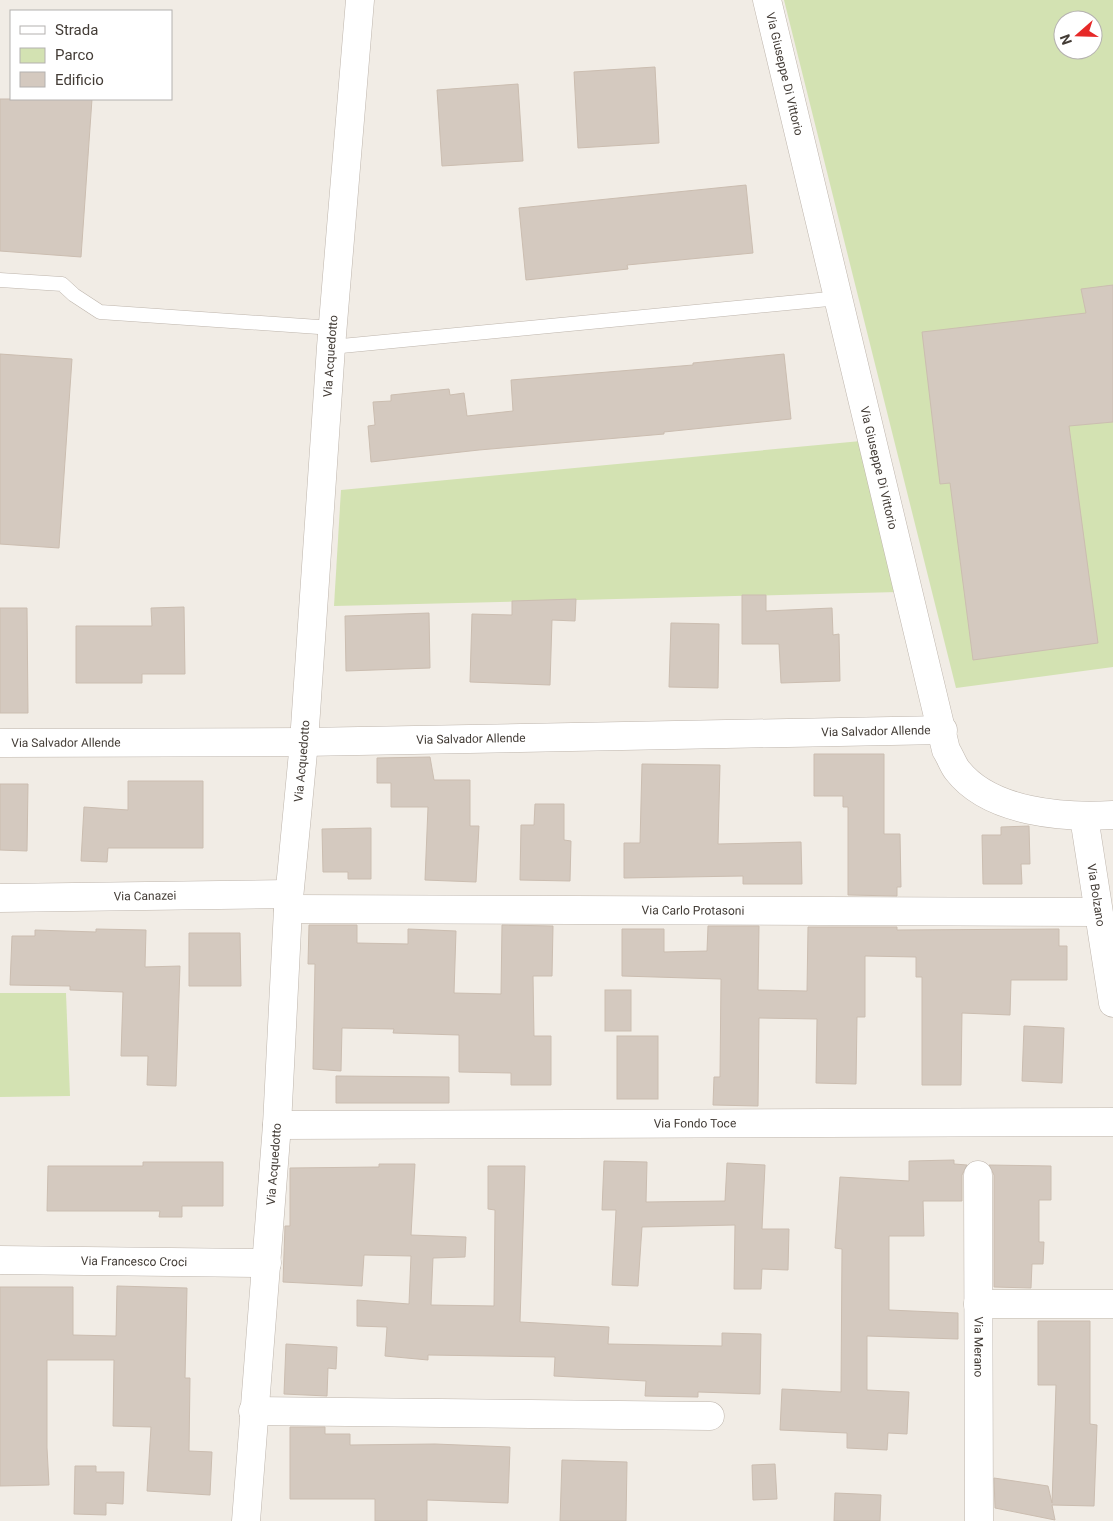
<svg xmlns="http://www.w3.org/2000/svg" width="1113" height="1521" viewBox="0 0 1113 1521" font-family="Roboto,sans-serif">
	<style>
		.green { fill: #d3e2b2; fill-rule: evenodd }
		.building { fill: #d4c9bf; stroke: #cbbdb0 }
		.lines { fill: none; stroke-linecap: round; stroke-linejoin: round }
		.service-casing { stroke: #beb5ac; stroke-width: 15 }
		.minor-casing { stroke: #beb5ac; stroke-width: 29 }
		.service { stroke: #fff; stroke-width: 14 }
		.minor { stroke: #fff; stroke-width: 28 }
		.labels { text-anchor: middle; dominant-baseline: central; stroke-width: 4.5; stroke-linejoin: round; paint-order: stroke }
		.street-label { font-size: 12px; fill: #433c36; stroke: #fff }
	</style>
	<rect width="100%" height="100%" fill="#f1ece5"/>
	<g class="green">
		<path d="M784,0H1113V667L956,688ZM1063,20H1093V50H1063Z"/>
		<polygon points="861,441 898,592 334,606 341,490"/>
		<polygon points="0,993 66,993 70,1096 0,1097"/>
	</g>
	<g class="building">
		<polygon points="655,67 659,143 578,148 574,72"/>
		<polygon points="518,84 523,161 442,166 437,90"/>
		<polygon points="0,99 92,99 81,257 0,251"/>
		<polygon points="746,185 753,253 627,265 628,269 526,280 519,208"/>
		<polygon points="1113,285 1113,422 1069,426 1098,643 973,660 950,483 940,484 922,332 1086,313 1081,289"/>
		<polygon points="0,354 72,359 59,548 0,544"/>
		<polygon points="784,354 791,419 664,432 664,434 479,450 371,462 368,426 375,425 373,402 391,401 391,395 449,389 450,395 464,393 467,416 513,411 511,380 693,365 693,363"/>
		<polygon points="742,595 766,595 766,611 832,608 833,635 839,634 840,681 781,683 779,644 742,644"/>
		<polygon points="576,599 575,621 552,620 550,685 470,682 472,614 512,615 512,601"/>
		<polygon points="184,607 185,674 142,674 142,683 76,683 76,626 152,626 151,608"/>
		<polygon points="0,608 27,608 28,713 0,713"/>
		<polygon points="429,613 430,668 346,671 345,616"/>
		<polygon points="671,623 719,624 718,688 669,687"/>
		<polygon points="814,754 884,754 884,834 900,834 901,887 897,887 897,896 848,895 848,807 843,807 843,796 814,796"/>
		<polygon points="430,757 434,780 470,780 470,826 479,826 476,882 425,880 428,807 391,807 391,783 377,783 377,758"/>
		<polygon points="642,764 720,765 718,844 801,842 802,884 743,884 743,876 624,878 624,843 640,843"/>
		<polygon points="128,781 203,781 203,848 108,848 107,862 81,861 84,807 128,810"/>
		<polygon points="0,784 28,784 27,851 0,850"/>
		<polygon points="535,804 564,804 564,840 571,841 570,881 520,880 521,825 534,825"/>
		<polygon points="1029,826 1030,864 1021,864 1022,884 983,884 982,835 1001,835 1001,827"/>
		<polygon points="371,828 371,879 348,879 348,872 323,872 322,829"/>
		<polygon points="309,925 357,925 357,943 408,944 408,929 456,931 454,993 501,994 502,925 553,926 552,976 533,976 534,1036 551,1036 551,1085 511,1085 511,1073 459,1072 459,1035 393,1033 394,1029 342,1028 341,1071 313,1069 315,964 308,964"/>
		<polygon points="708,926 759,926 758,990 807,991 808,927 897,927 897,930 1059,929 1059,946 1067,946 1067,980 1011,980 1010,1015 962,1013 961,1085 922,1085 922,977 916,977 916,957 865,956 865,1017 857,1017 856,1084 816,1083 817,1019 759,1018 758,1106 713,1105 714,1077 720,1077 721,979 622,976 622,929 664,929 664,952 707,951"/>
		<polygon points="96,929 146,930 145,967 180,966 176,1086 147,1085 148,1056 121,1056 123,992 70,990 70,986 10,985 12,936 35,936 35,930 96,932"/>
		<polygon points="189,933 240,933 241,986 189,986"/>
		<rect x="605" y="990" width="26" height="41"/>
		<polygon points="1024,1026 1064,1028 1062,1083 1022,1081"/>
		<rect x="617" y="1036" width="41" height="63"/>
		<polygon points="336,1076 449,1077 449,1103 336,1103"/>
		<polygon points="954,1160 954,1164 967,1165 962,1175 962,1201 923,1201 924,1236 889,1236 889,1310 958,1313 958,1339 867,1336 867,1390 909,1392 907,1434 888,1433 887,1450 847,1448 847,1433 780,1430 782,1389 841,1392 842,1249 835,1248 840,1177 909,1181 909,1161"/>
		<polygon points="604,1161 647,1162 646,1202 725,1201 727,1163 765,1165 762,1229 789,1229 788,1270 762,1269 761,1289 734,1289 735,1225 642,1227 638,1286 612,1285 616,1210 602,1210"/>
		<polygon points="143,1162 223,1162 223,1206 182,1206 182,1217 159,1217 160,1211 47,1211 48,1166 143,1166"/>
		<polygon points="379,1164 415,1164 411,1235 466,1237 465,1257 433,1258 431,1305 494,1306 495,1210 488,1209 488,1166 525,1166 520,1322 609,1327 608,1344 722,1346 722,1333 761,1334 760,1394 698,1392 698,1397 645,1396 646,1381 554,1376 555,1357 428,1355 428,1360 385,1356 387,1327 357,1326 357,1300 409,1304 411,1256 364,1255 362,1286 283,1282 285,1226 290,1226 290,1168 379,1167"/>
		<polygon points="989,1165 1051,1166 1051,1200 1039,1200 1039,1242 1044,1242 1043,1264 1032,1264 1031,1288 994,1287 994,1175"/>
		<polygon points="117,1286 187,1288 185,1378 190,1378 189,1451 212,1452 210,1495 147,1491 151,1427 113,1426 114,1360 47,1360 47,1448 49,1485 0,1486 0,1287 73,1287 73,1335 116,1336"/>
		<polygon points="1038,1321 1090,1321 1090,1424 1097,1425 1094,1506 1052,1505 1055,1520 995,1508 994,1478 1048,1486 1052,1503 1056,1385 1038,1385"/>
		<polygon points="286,1344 337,1347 336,1369 328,1368 327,1396 284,1394"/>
		<polygon points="290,1427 325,1427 325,1434 350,1434 350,1445 435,1444 510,1447 508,1503 427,1500 427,1521 375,1521 375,1499 290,1499"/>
		<polygon points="562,1460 627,1462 626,1521 560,1521"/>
		<polygon points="775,1464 777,1499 753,1500 752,1465"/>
		<polygon points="75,1466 96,1466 96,1472 124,1472 123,1504 106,1503 106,1515 74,1514"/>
		<polygon points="835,1493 881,1495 880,1521 834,1521"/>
	</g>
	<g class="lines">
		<g class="service-casing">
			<g id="service">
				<polyline points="0,280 62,284 74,295 100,312 333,328"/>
				<polyline points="331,347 839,298"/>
			</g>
		</g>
		<g class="minor-casing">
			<g id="minor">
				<path id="s1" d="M767,0L946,750C950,756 953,765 957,770C990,813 1065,818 1113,815"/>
				<path id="s2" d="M0,743L304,742L943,730"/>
				<path id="s3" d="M1084,817L1113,1003"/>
				<path id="s4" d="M0,898L289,894"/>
				<path id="s5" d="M288,909L1098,912"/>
				<path id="s6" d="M277,1125L1113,1122"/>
				<path id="s7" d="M978,1175L979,1521"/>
				<path id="s8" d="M0,1260L267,1263"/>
				<polyline points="978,1304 1113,1304"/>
				<polyline points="253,1411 710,1416"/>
				<path id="s9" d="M246,1521L277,1125L288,909L304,742L331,347L360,0"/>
			</g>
		</g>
		<use href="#service" class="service"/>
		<use href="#minor" class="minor"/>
	</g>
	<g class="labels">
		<g class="street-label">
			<text stroke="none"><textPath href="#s1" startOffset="76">Via Giuseppe Di Vittorio</textPath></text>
			<text stroke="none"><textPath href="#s9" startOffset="1168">Via Acquedotto</textPath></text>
			<text stroke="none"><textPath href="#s1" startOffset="481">Via Giuseppe Di Vittorio</textPath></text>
			<text stroke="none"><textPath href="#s2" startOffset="876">Via Salvador Allende</textPath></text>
			<text stroke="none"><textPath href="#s2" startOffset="471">Via Salvador Allende</textPath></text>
			<text stroke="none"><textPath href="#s2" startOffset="66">Via Salvador Allende</textPath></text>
			<text stroke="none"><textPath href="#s9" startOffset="762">Via Acquedotto</textPath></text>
			<text stroke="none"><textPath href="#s3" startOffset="79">Via Bolzano</textPath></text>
			<text stroke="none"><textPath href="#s4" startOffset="145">Via Canazei</textPath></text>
			<text stroke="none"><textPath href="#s5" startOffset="405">Via Carlo Protasoni</textPath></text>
			<text stroke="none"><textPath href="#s6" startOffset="418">Via Fondo Toce</textPath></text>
			<text stroke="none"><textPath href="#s9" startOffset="358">Via Acquedotto</textPath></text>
			<text stroke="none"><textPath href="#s8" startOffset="134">Via Francesco Croci</textPath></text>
			<text stroke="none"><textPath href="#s7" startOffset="172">Via Merano</textPath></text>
		</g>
	</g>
	<rect x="10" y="10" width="162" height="90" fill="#ffffff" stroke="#b4b1af"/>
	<rect x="20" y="26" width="25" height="8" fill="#ffffff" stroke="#b4b1af"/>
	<text x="55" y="35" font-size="15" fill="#433c36">Strada</text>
	<rect x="20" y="48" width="25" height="15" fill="#d3e2b2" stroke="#b4b1af"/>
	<text x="55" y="60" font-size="15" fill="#433c36">Parco</text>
	<rect x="20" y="72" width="25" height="15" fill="#d4c9bf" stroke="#b4b1af"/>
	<text x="55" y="85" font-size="15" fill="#433c36">Edificio</text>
	<g transform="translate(1078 35) rotate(250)"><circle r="24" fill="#ffffff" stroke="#b4b1af"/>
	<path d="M0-4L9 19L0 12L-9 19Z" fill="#e62928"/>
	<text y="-8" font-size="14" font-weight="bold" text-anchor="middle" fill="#433c36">N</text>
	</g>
</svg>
